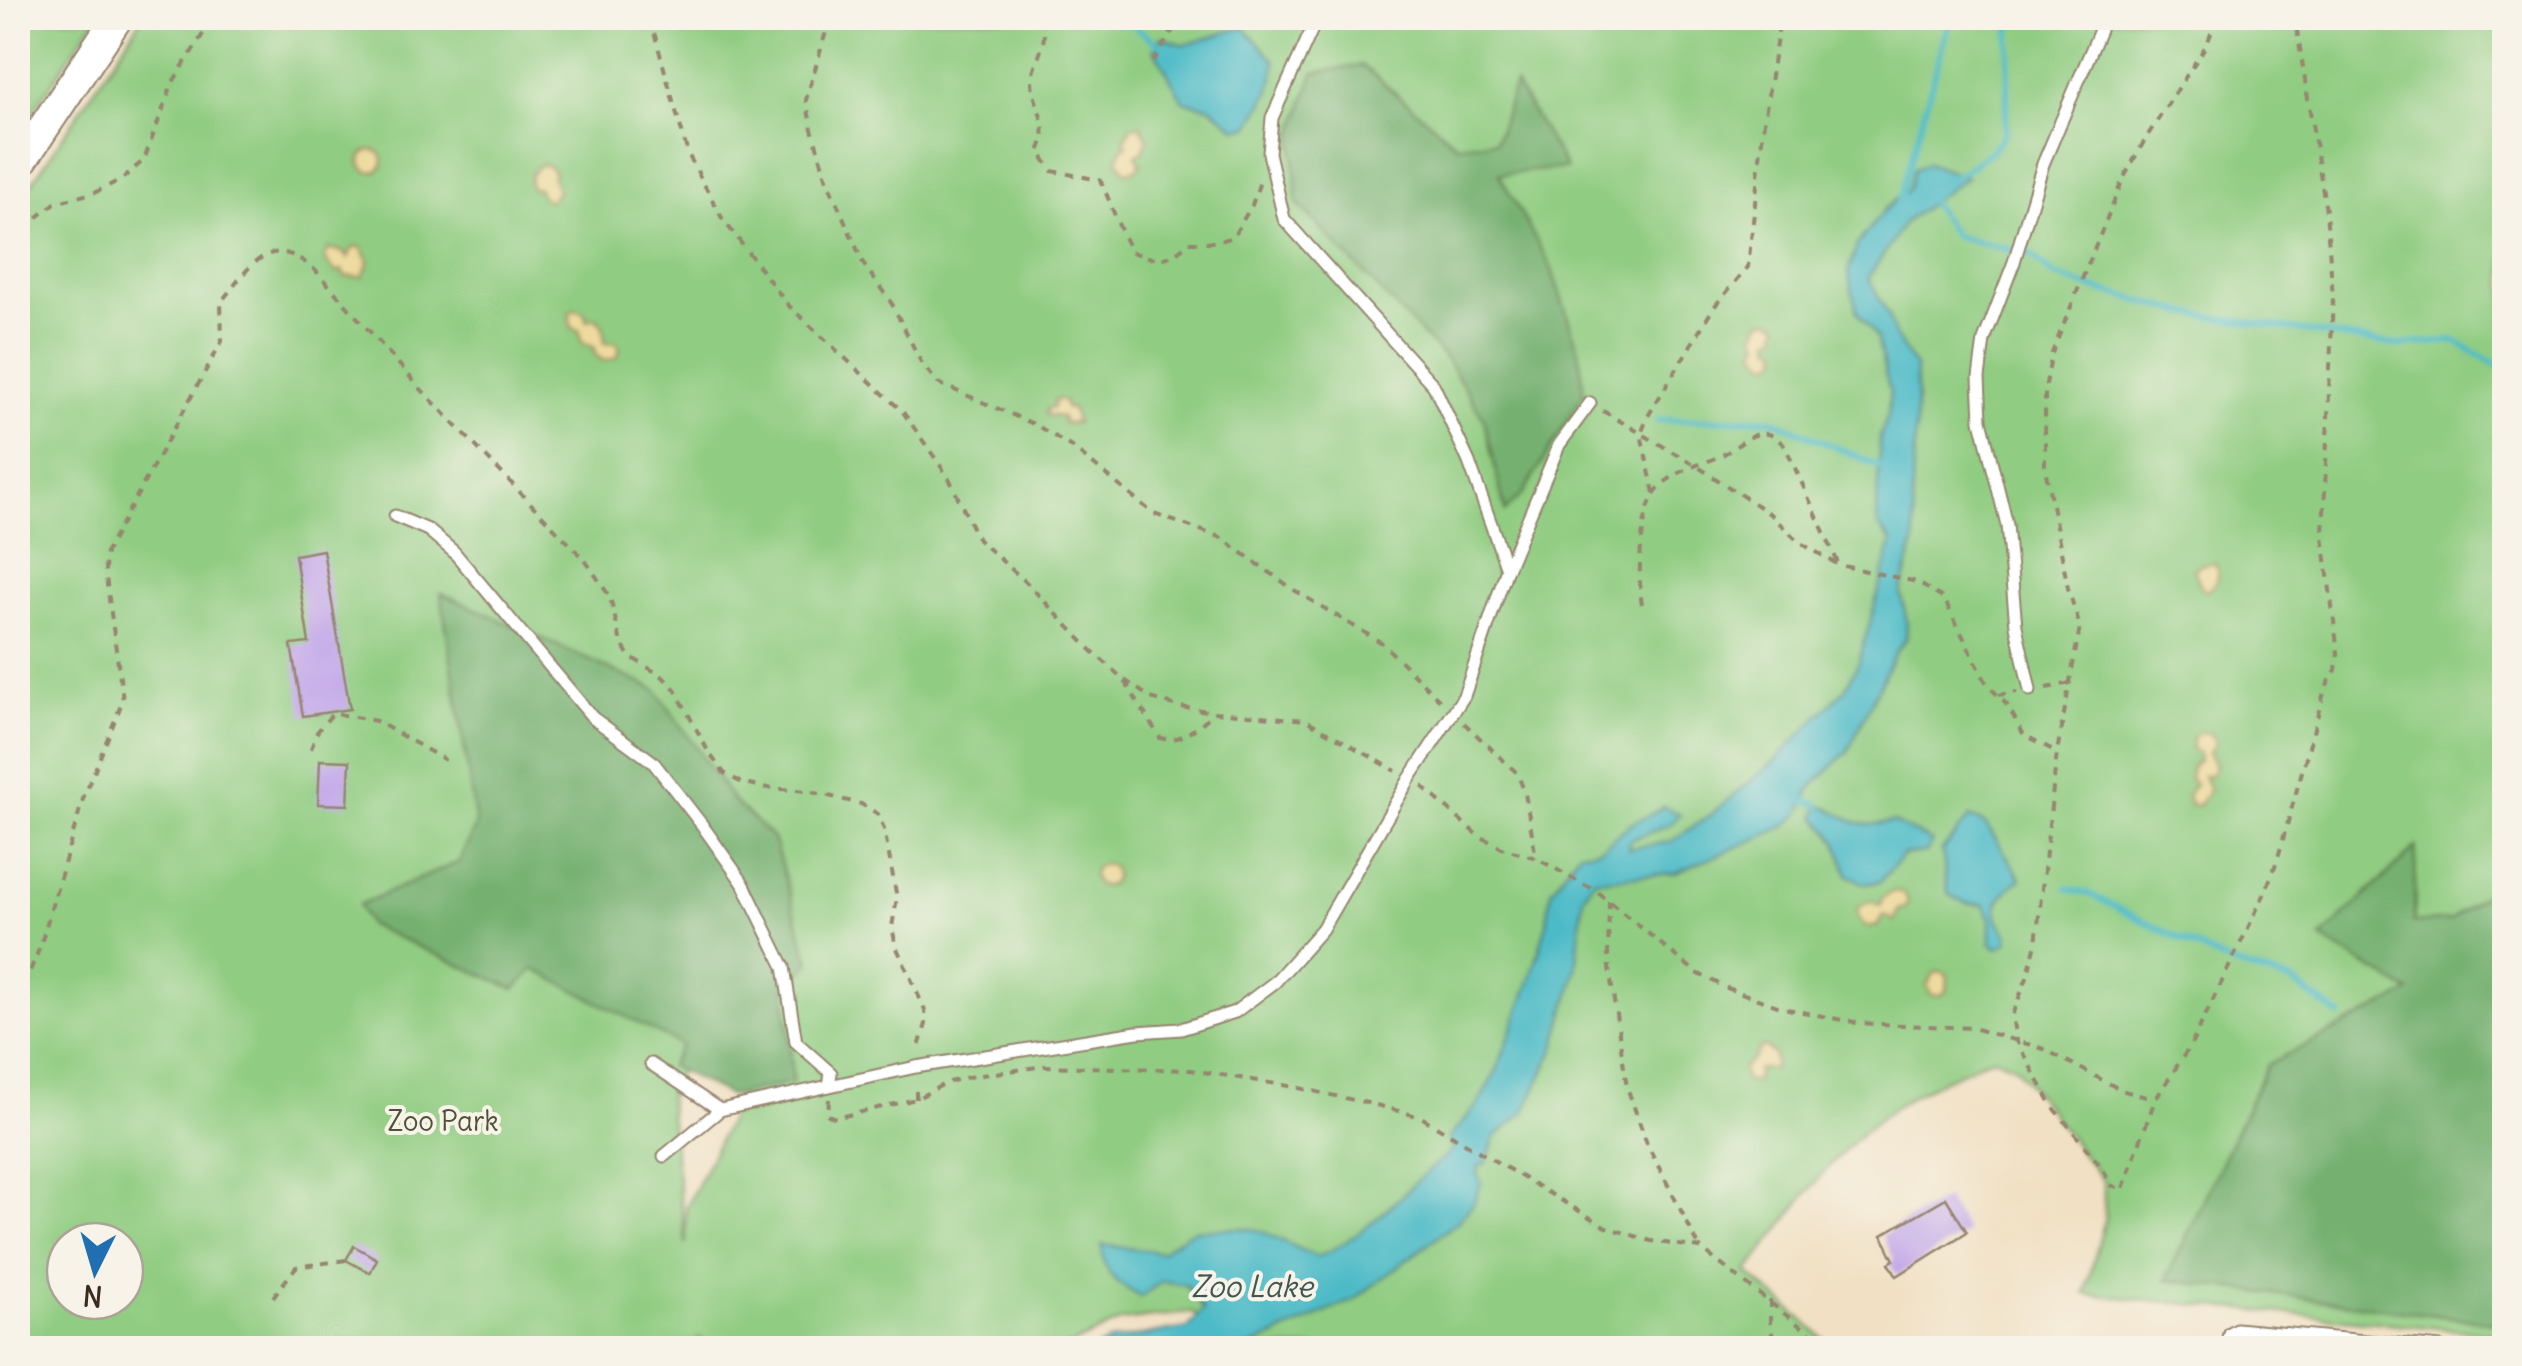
<svg xmlns="http://www.w3.org/2000/svg" width="2522" height="1366" viewBox="0 0 2522 1366" font-family="Delius,sans-serif">
	<style>
		.green { fill: #90cc81; stroke: #667b50; stroke-width: 2.5; fill-rule: evenodd }
		.forest { fill: #74b06f; stroke: #586d46; stroke-width: 2.5 }
		.sand { fill: #eeda9e; stroke: #94825e; stroke-width: 2.5 }
		.water { fill: #4dbbc7; stroke: #447272; stroke-width: 2.5 }
		.lines { fill: none; stroke-linecap: round; stroke-linejoin: round }
		.stream { stroke: #4dbbc7; stroke-width: 6 }
		.building { fill: #bea1e9 }
		.service-casing { stroke: #968570; stroke-width: 15 }
		.tertiary-casing { stroke: #968570; stroke-width: 34 }
		.path { stroke: #968570; stroke-width: 4; stroke-dasharray: 8 8; stroke-linecap: butt }
		.service { stroke: #fff; stroke-width: 11 }
		.tertiary { stroke: #fff; stroke-width: 30 }
		.labels { text-anchor: middle; dominant-baseline: central; stroke-width: 8; stroke-linejoin: round; paint-order: stroke }
		.park-label { font-size: 28px; fill: #505237; stroke: #f7f3e8 }
		.water-label { font-size: 30px; font-style: italic; fill: #405651; stroke: #f7f3e8 }
	</style>
	<rect width="100%" height="100%" fill="#f7f3e8"/>
	<filter id="ink" filterUnits="userSpaceOnUse"><feTurbulence type="fractalNoise" baseFrequency=".01" numOctaves="2"/><feDisplacementMap in="SourceGraphic" scale="20" xChannelSelector="R" yChannelSelector="G"/><feConvolveMatrix kernelMatrix="1 2 1 2 8 2 1 2 1" color-interpolation-filters="sRGB"/></filter>
	<filter id="wash" filterUnits="userSpaceOnUse"><feTurbulence type="fractalNoise" baseFrequency=".0048" numOctaves="4" result="noise"/><feDisplacementMap in="SourceGraphic" scale="40" xChannelSelector="R" yChannelSelector="G"/><feGaussianBlur stdDeviation="2.25" result="paint"/><feColorMatrix in="noise" values="0 0 0 0 0 0 0 0 0 0 0 0 0 0 0 0 0 1.4 0 .05"/><feComposite in="paint" operator="in"/></filter>
	<g filter="url(#wash)">
		<rect width="100%" height="100%" fill="#f1e0c3"/>
		<g class="green">
			<polygon points="18,18 96,18 18,134"/>
			<path d="M142,18H2504V1332L2500,1334L2085,1294L2105,1219L2103,1181L2015,1066L1995,1058L1981,1062C1954,1076 1923,1088 1898,1105C1834,1148 1793,1212 1747,1272L1835,1348H1227L1192,1312L1121,1321L1065,1348H716L697,1337L709,1348H18V204ZM771,1034L686,1208V1244L668,1098L683,1058ZM65,1241H125V1301H65Z"/>
		</g>
		<g class="forest">
			<polygon points="1362,65 1457,145 1496,141 1515,84 1566,168 1499,174 1551,267 1579,351 1584,394 1523,494 1505,511 1484,419 1449,363 1297,203 1293,135 1314,73"/>
			<polygon points="441,593 656,690 734,802 773,838 810,963 785,989 793,1082 730,1096 670,1066 681,1045 534,969 515,989 369,925 359,905 459,862 476,825"/>
			<polygon points="2416,847 2414,923 2450,920 2504,880 2504,1324 2166,1280 2267,1065 2410,992 2321,938"/>
		</g>
		<g class="sand">
			<polygon points="1140,125 1148,138 1143,151 1136,155 1141,164 1133,171 1125,172 1118,160 1121,150 1127,145 1124,142 1130,128"/>
			<circle cx="372" cy="161" r="11"/>
			<path d="M540,164L549,166L554,173L552,178L558,191L549,201L541,196L539,189L531,188C527,177 532,172 540,164Z"/>
			<polygon points="357,246 362,248 369,261 363,277 344,276 342,270 337,273 325,260 328,249 341,251 348,258 351,250"/>
			<path d="M576,309L586,314V320L596,318C607,327 603,332 605,343L615,342L620,348L617,358L604,361L594,354L595,348L582,342L579,330L573,329L570,324V311Z"/>
			<polygon points="1771,319 1779,324 1777,335 1771,338 1772,344 1778,348 1779,356 1773,363 1764,361 1755,349 1760,343 1755,334 1762,320"/>
			<polygon points="1055,399 1064,401 1066,409 1072,408 1076,423 1064,424 1062,417 1046,415 1047,409 1053,408"/>
			<path d="M2216,563C2219,575 2218,581 2209,590L2202,589L2194,569L2202,564Z"/>
			<polygon points="2199,732 2209,733 2215,740 2214,747 2208,753 2215,765 2212,774 2203,776 2209,790 2199,805 2190,805 2187,795 2195,784 2190,778 2191,766 2199,760 2198,753 2192,750 2192,737"/>
			<circle cx="1104" cy="875" r="11"/>
			<polygon points="1894,891 1903,893 1908,902 1906,908 1898,910 1895,921 1883,915 1877,927 1864,926 1857,914 1859,906 1872,901 1880,906 1882,898"/>
			<polygon points="1941,971 1948,975 1947,990 1941,995 1931,995 1927,985 1934,973"/>
			<polygon points="1765,1047 1775,1055 1774,1069 1758,1069 1756,1081 1745,1081 1742,1068 1754,1059 1759,1049"/>
		</g>
		<g class="water">
			<path d="M1244,27L1275,61C1273,97 1264,97 1250,127L1236,128L1210,107L1183,101L1154,49L1161,37L1185,45Z"/>
			<path d="M1927,163L1966,177L1905,222L1868,278L1889,316L1895,336L1915,367L1917,398L1912,487L1915,540L1901,593L1907,622L1906,639L1895,653L1848,751L1810,789L1800,814L1778,830L1675,873L1594,880L1583,897L1576,971L1555,1048L1524,1113L1495,1137L1486,1163L1480,1165L1477,1174L1481,1183L1473,1204L1456,1223L1355,1299L1249,1348H1096L1110,1341L1188,1328L1203,1310L1186,1285L1162,1281L1141,1297C1115,1282 1103,1276 1102,1245L1160,1252L1193,1230L1245,1228L1261,1231L1317,1257C1378,1230 1402,1189 1452,1151L1449,1138L1478,1104L1497,1070L1531,978L1547,923L1551,891L1579,852C1611,849 1605,842 1628,826C1639,819 1653,815 1664,806L1680,815L1668,826L1630,840L1628,849L1670,842L1708,817L1776,760L1845,689L1859,662L1892,542L1878,525L1877,511L1880,437L1888,415L1890,393L1877,338L1857,312L1848,272L1857,245L1885,209L1908,190L1914,169Z"/>
			<polygon points="1819,805 1830,808 1854,822 1868,825 1893,822 1932,842 1926,853 1903,855 1880,882 1865,884 1848,875 1837,841 1816,817"/>
			<path d="M1970,817L1986,824L2021,878C2000,895 1985,910 2009,935L2008,942L1997,948L1991,942V920L1985,905L1966,903L1949,895C1943,879 1946,866 1942,850Z"/>
		</g>
		<g class="lines">
			<g class="stream">
				<polyline points="1096,18 1133,25 1157,43"/>
				<polyline points="1955,178 1991,151 2005,133 2011,18"/>
				<polyline points="1928,197 1955,236 2031,255 2053,275 2085,286 2187,313 2395,345 2455,341 2504,369"/>
				<polyline points="1899,203 1950,18"/>
				<polyline points="1658,420 1771,419 1886,469"/>
				<polyline points="1801,799 1819,805"/>
				<polyline points="2067,888 2089,894 2229,963 2293,982 2340,1016"/>
			</g>
		</g>
		<g id="blocks">
			<g class="building">
				<polygon points="323,550 350,709 303,716 291,645 309,643 295,555"/>
				<polygon points="320,760 350,761 348,805 318,804"/>
				<polygon points="1946,1198 1967,1232 1897,1276 1889,1263 1894,1260 1882,1235"/>
				<polygon points="354,1246 377,1259 370,1273 346,1260"/>
			</g>
		</g>
	</g>
	<g filter="url(#ink)">
		<use href="#blocks" fill-opacity="0" stroke="#968570" stroke-width="2.5"/>
		<g class="lines">
			<g class="service-casing">
				<g id="service">
					<polyline points="395,516 428,530 454,552 593,718 653,762 702,825 743,883 784,967 796,1042 831,1073 829,1086"/>
					<polyline points="1507,569 1559,445 1590,403"/>
					<polyline points="2030,690 2016,626 2007,525 1981,420 1979,378 1984,340 2014,262 2043,164 2100,30 2102,18"/>
					<polyline points="651,1064 720,1110 916,1067 1137,1032 1181,1029 1235,1012 1275,982 1322,929 1410,778 1464,696 1507,569 1469,462 1434,386 1284,219 1269,153 1272,118 1317,18"/>
					<polyline points="664,1156 720,1110"/>
					<polyline points="2226,1348 2229,1333 2236,1329 2441,1348"/>
				</g>
			</g>
			<g class="tertiary-casing">
				<polyline id="tertiary" points="18,166 117,18"/>
			</g>
			<g class="path">
				<polyline points="650,18 688,154 722,218 788,305 903,412 949,478 978,540 1025,581 1089,648 1123,679 1151,698 1180,707 1215,712 1306,720 1396,771"/>
				<polyline points="830,18 806,100 812,129 827,180 864,265 892,304 922,364 938,383 1036,425 1073,448 1154,514 1220,537 1297,592 1382,643 1443,703"/>
				<path d="M1044,18C1044,28 1045,40 1041,50C1038,61 1032,69 1032,81C1033,105 1052,127 1039,151L1052,171L1100,180C1112,204 1118,229 1132,252C1159,261 1167,263 1189,242H1216L1233,237L1252,205L1260,181"/>
				<polyline points="2217,18 2207,44 2146,138 2123,179 2052,353 2045,389 2045,468 2068,588 2080,627 2057,752 2036,943 2027,978 2012,1015 2016,1041 2052,1105 2102,1168 2111,1185 2122,1191 2155,1100 2192,1043 2264,895 2277,861 2325,689 2336,670 2338,653 2323,536 2333,297 2326,211 2295,18"/>
				<polyline points="18,42 33,18"/>
				<polyline points="1153,62 1176,25"/>
				<polyline points="18,243 27,226 55,203 96,192 122,179 144,160 173,82 213,18"/>
				<polyline points="1603,411 1695,465 1770,514 1799,542 1839,565 1917,582 1944,599 1987,684 2007,705 2024,735 2057,752"/>
				<polyline points="1654,493 1641,434 1648,416 1714,307 1748,267 1764,121 1780,18"/>
				<path d="M1642,604C1637,579 1640,511 1657,490C1674,470 1702,465 1724,454C1735,448 1747,437 1758,434C1770,431 1777,439 1785,446L1839,565"/>
				<path d="M1125,682L1160,738C1182,744 1199,725 1215,712"/>
				<polyline points="2046,688 2071,683"/>
				<polyline points="1998,695 2017,692"/>
				<polyline points="1464,723 1517,773 1525,793 1536,858"/>
				<polyline points="311,749 317,732 333,713 376,721 445,760"/>
				<polyline points="1422,786 1476,834 1502,848 1536,858 1597,892 1697,973 1727,988 1783,1008 1857,1023 1973,1028 2044,1049 2121,1090 2153,1099"/>
				<polyline points="1609,901 1608,961 1627,1087 1647,1144 1700,1248"/>
				<path d="M18,1000L40,947L83,799L123,700L105,570L106,552L222,341L221,302C251,265 270,229 317,272L419,387L585,560L610,597L621,643L629,656L662,676L675,689L709,753L724,773L740,782L768,788L808,791L861,804L878,814L884,829L897,898L892,927L896,946L925,1010L926,1024L918,1050"/>
				<polyline points="829,1099 828,1115 836,1118 916,1099 946,1083 968,1077 1044,1066 1191,1070 1295,1087 1376,1105 1421,1117 1606,1227 1651,1241 1700,1248 1822,1343 1824,1348"/>
				<polyline points="916,1099 916,1084"/>
				<polyline points="273,1297 296,1267 346,1260"/>
				<polyline points="1770,1300 1770,1326 1776,1348"/>
			</g>
			<use href="#service" class="service"/>
			<use href="#tertiary" class="tertiary"/>
		</g>
	</g>
	<g class="labels">
		<g class="park-label">
			<text x="443" y="1121">Zoo Park</text>
		</g>
		<g class="water-label">
			<text x="1252" y="1286">Zoo Lake</text>
		</g>
	</g>
	<rect width="2522" height="1366" fill="none" stroke="#f7f3e8" stroke-width="60"/>
	<g transform="translate(95 1271) rotate(185)"><circle r="48" fill="#f7f3e8" stroke="#aca397" stroke-width="2.5"/>
	<path d="M0-8L18 38L0 25L-18 38Z" fill="#1f6fb2"/>
	<text y="-15" font-size="28" font-weight="bold" text-anchor="middle" fill="#3b2a1e">N</text>
	</g>
</svg>
